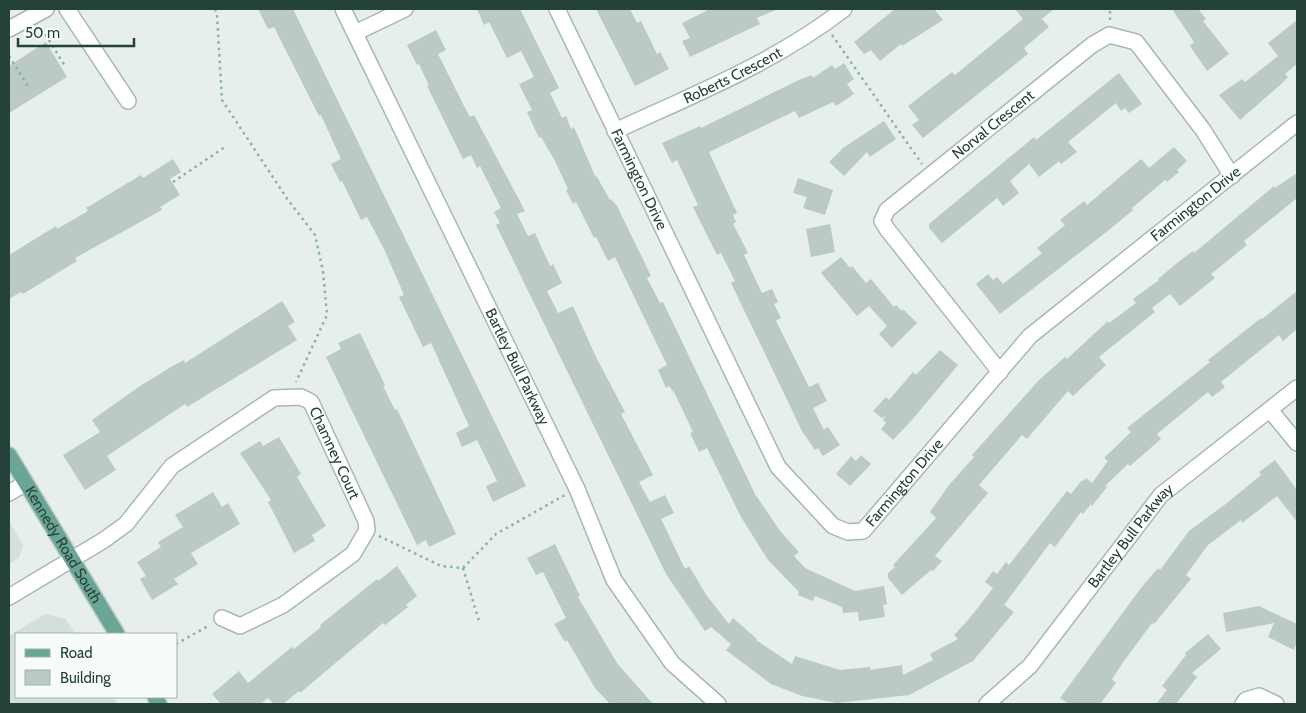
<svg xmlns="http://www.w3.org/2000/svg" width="1306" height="713" viewBox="0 0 1306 713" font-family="Cabin,sans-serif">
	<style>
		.built { fill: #d4dfda }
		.building { fill: #bbcac4 }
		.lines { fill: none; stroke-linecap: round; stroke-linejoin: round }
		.minor-casing { stroke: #a8b8b2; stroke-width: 18 }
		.major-casing { stroke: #c2cac8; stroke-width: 18 }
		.path { stroke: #86b3a5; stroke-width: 2.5; stroke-dasharray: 2.5 4; stroke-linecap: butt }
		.minor { stroke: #fff; stroke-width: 15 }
		.major { stroke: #6aa596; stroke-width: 15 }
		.labels { text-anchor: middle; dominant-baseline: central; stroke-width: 4; stroke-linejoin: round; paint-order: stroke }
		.street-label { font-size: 15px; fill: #24423a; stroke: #f7fbf9 }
	</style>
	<rect width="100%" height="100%" fill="#e6efeb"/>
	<g class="built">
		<polygon points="9,521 23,545 19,558 9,564"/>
		<polygon points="45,614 66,619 75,634 16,634 16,697 113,697 118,704 9,704 9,636"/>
	</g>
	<g class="building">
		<polygon points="258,9 293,9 526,486 493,502 486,486 497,481 477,440 462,447 456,433 469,426 431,343 423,347 399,297 404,295 384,249 367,217 361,220 342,181 340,182 331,164 341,159 321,115 319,116 274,27 268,29"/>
		<polygon points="477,9 520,9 559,88 550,93 562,118 566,116 571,129 574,127 595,176 597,177 610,200 611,199 617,206 651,276 647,278 660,303 663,302 755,494 780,531 799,552 794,556 805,568 855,591 884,586 887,604 883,605 885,617 859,621 858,612 843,613 842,607 815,596 813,601 798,595 799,592 768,560 741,517 707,448 699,452 690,433 693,432 675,394 669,386 666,388 658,370 667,365 615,257 608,261 596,237 594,238 576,202 573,204 566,190 568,189 555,161 541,137 539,138 527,112 532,110 519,84 534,77 521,51 507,58 489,22 484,25"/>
		<polygon points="596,9 630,9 637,23 641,21 657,54 660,52 669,69 635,86"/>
		<polygon points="710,9 778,9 757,18 760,24 690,57 682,41 690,38 682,23"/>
		<polygon points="895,9 934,9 943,20 902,46 901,44 880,61 871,50 864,54 854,42"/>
		<polygon points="1015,9 1054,9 1042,19 1049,27 1024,48 1028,54 923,138 912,125 919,120 908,106 952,72 955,75 1023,19"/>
		<polygon points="1172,9 1198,9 1206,19 1203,21 1229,54 1207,71 1190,46 1194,42"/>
		<polygon points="1297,20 1297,64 1285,74 1288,77 1279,86 1240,120 1219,95 1242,79 1245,82 1278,56 1268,43"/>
		<polygon points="436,30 446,50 438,54 463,104 470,117 474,115 525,211 517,214 528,236 535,233 550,266 553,264 562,283 547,291 558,313 573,306 596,357 625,412 621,414 653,475 639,482 650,502 665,495 674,513 661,519 685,569 689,566 707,596 729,624 733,618 757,639 756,640 792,664 795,656 840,670 870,667 870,670 902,665 903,675 933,660 930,654 958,639 954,635 969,619 993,588 985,582 993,571 997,574 1006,562 1009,565 1067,491 1071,494 1082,480 1084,481 1086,478 1092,483 1108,461 1104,458 1131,432 1127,428 1210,362 1208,360 1261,318 1262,319 1297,291 1297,329 1283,341 1279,335 1221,382 1225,387 1212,397 1208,392 1157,434 1161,439 1130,466 1128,464 1105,486 1107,487 1092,506 1091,504 1083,514 1081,512 1055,547 1050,543 1004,605 1014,612 973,661 909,695 837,703 802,696 771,684 726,650 731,644 711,627 705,631 666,574 496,225 500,223 494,212 501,208 480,166 477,168 471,155 463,159 427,86 429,86 419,64 417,65 407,45"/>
		<polygon points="46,42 67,77 9,113 9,66"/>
		<polygon points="844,63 854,79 847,84 854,94 836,106 833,102 799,118 795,111 709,152 737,213 733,215 736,222 733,224 748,253 744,255 762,293 772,289 778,302 774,304 781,318 776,321 809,387 818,383 827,401 813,408 824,430 828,427 840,445 823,456 818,448 815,450 802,431 731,283 735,281 721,253 717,255 693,207 698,205 677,160 672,163 662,143 700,126 701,128 801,79 812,75 813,78 832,65 835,69"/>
		<polygon points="1119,73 1142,104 1129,113 1125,108 1121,111 1116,103 1068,142 1077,152 1061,164 1059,161 1039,177 1029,164 1010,181 1019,193 1003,206 997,198 942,243 929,228 929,224 1034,137 1036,140"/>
		<polygon points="884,121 896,139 870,157 867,152 844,176 829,162 843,148"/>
		<polygon points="1174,147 1187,161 1177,170 1179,172 1167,182 1165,180 1132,208 1133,210 1109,230 1000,314 976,284 988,274 993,280 997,277 1003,284 1042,253 1037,248 1065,225 1060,220 1084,201 1087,205 1141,159 1149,168"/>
		<polygon points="173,159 181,172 170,179 180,195 160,207 162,210 75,258 77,261 23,294 21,292 9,299 9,255 56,226 57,229 88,211 86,208 141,175 143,178"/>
		<polygon points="1297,173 1297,198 1244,241 1247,245 1211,274 1215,278 1180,306 1170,294 1152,308 1155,312 1099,357 1106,365 1073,396 1068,391 1027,439 1022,435 979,485 988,493 935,556 942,561 933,571 931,570 902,595 888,578 888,573 895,567 893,565 936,518 930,512 949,485 974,457 972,455 1038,381 1065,357 1067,359 1108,321 1109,323 1136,303 1133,299 1159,280 1158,279 1177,263 1193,251 1194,253 1274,186 1275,188"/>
		<polygon points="798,178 833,190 825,215 803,208 807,197 793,193"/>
		<polygon points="830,224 835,252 811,257 806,229"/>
		<polygon points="841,257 850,268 852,266 866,283 871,279 894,307 896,305 902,311 903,309 917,323 892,348 879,334 887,326 869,306 857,316 821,273"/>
		<polygon points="282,301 295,322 288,326 297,340 187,407 185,404 107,456 116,470 85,490 63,455 100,432 92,420 140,386 171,367 184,360 185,363"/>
		<polygon points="360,333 385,385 383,386 395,410 397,409 456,534 429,547 426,540 417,545 326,357 341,349 338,343"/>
		<polygon points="940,350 958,365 912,420 893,440 881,429 886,423 883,420 886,416 882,418 873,411 886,397 889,400 913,372 916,375"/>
		<polygon points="279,437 301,474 297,477 326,526 312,535 315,541 294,553 268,502 271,500 240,453 260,441 263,446"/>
		<polygon points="861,455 871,464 850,486 836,474 851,456 856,461"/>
		<polygon points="1275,460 1297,490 1297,522 1277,496 1242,523 1241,520 1208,545 1186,575 1191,579 1154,624 1152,623 1124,661 1112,679 1116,683 1100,704 1069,704 1060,698 1141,588 1158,568 1160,570 1189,531 1227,503 1261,475 1259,472"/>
		<polygon points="213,492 222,507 228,503 240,524 191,553 198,564 174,579 178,584 152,600 140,579 146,576 137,562 161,547 158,542 183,527 175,515"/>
		<polygon points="555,544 580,596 578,597 617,663 653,704 610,704 595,688 567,640 565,642 554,624 566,618 543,572 536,575 527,558"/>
		<polygon points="397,566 417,596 406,605 408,607 385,625 383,623 300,693 299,691 283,704 274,704 268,698 260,704 221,704 212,694 239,671 248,683 292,647 294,649 321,627 320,625 377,579 378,581"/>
		<polygon points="1259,606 1297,624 1297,642 1294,650 1268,637 1274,623 1226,632 1223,613"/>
		<polygon points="1208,634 1221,649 1192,673 1197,677 1176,704 1156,704 1167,690 1162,686 1186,655 1185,653"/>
	</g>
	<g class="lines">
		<g class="minor-casing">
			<g id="minor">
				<polyline points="67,9 128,101"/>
				<path id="s1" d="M343,9L577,489L614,580L672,663L718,704"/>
				<path id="s2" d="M557,9L778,467L833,526L848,532L863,531L1030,336L1297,123"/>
				<polyline points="9,29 46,9"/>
				<polyline points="355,33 405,9"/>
				<path id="s3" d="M615,131C693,95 776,62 844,9"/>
				<path id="s4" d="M1000,372L887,229L882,221L887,210L1092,45L1109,35L1136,42L1203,130L1232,176"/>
				<polyline points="1270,410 1297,443"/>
				<polyline points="9,493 26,483"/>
				<path id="s5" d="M9,597L104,540L126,524L172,466L274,398L301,397L311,402L366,521L367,530L353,554L283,605L240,626L222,618"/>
				<path id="s6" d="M987,704L1030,666L1161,495L1297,388"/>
				<polyline points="1243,704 1246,700 1259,696 1276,704"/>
			</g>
		</g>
		<g class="major-casing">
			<g id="major">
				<path id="s7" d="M9,455L117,634"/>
				<polyline points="155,697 159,704"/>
			</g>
		</g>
		<g class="path">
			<polyline points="215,9 217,15 222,100 288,200 315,235 323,271 327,315 296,382"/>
			<polyline points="1110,20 1110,9"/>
			<polyline points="42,29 65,66"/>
			<polyline points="832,35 922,164"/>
			<polyline points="9,56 29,88"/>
			<polyline points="173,182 225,147"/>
			<polyline points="379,536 441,566 463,568 496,534 565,495"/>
			<polyline points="463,568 479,621"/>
			<polyline points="176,644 210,625"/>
		</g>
		<use href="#minor" class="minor"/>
		<use href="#major" class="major"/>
	</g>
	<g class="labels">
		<g class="street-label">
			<text stroke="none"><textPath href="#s3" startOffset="130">Roberts Crescent</textPath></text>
			<text stroke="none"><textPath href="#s4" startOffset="340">Norval Crescent</textPath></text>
			<text stroke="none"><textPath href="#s2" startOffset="189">Farmington Drive</textPath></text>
			<text stroke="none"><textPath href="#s2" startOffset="1089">Farmington Drive</textPath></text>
			<text stroke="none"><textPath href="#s1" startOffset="398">Bartley Bull Parkway</textPath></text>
			<text stroke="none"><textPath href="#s5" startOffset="429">Chamney Court</textPath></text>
			<text stroke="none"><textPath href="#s2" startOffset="684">Farmington Drive</textPath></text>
			<text stroke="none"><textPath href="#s6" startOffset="222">Bartley Bull Parkway</textPath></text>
			<text stroke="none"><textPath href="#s7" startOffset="105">Kennedy Road South</textPath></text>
		</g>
	</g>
	<rect width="1306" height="713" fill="none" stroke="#24423a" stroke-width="20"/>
	<rect x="15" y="633" width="162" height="65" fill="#f7fbf9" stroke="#a3b1ad"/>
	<rect x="25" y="649" width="25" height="8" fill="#6aa596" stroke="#a3b1ad"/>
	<text x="60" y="658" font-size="15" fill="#24423a">Road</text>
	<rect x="25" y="670" width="25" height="15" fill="#bbcac4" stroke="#a3b1ad"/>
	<text x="60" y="683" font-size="15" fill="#24423a">Building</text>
	<path d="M18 38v8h116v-8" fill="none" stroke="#24423a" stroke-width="2.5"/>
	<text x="25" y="38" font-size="15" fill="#24423a" stroke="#f7fbf9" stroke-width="4" paint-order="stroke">50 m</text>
</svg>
